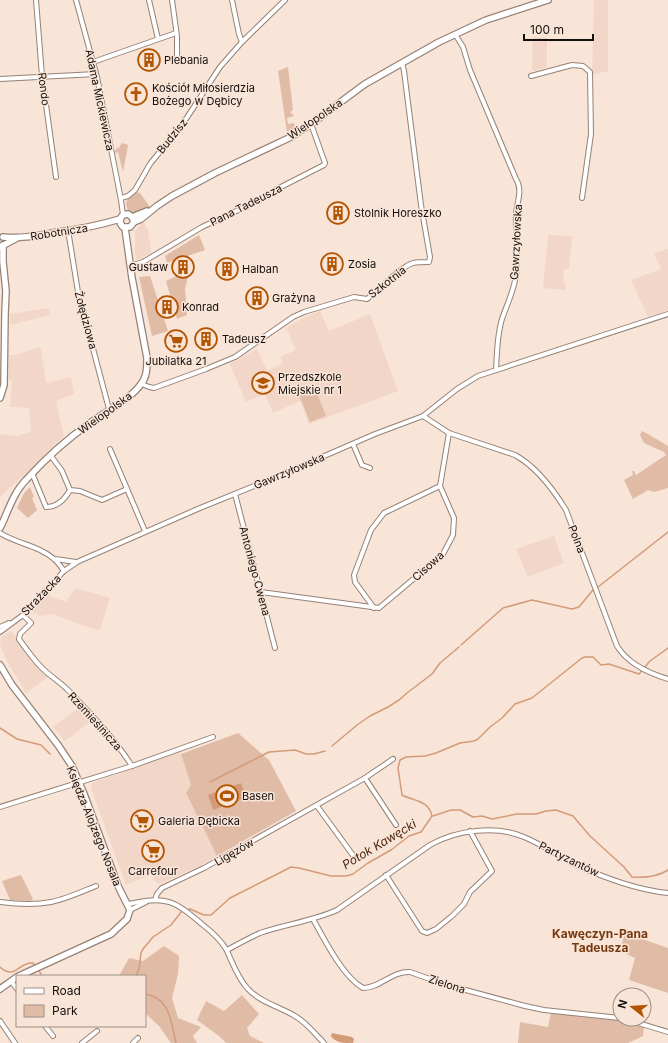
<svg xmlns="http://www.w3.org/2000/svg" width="668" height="1043" viewBox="0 0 668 1043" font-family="Inter,sans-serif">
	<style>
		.built { fill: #f2d7c8 }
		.green { fill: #e0bca7 }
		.water { fill: #d49b79 }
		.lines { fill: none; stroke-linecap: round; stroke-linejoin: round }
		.stream { stroke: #d49b79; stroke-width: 1.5 }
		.minor-casing { stroke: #958277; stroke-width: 6 }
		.tertiary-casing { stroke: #958277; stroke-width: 8 }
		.minor { stroke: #fff; stroke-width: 4 }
		.tertiary { stroke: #fff; stroke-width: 5.5 }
		.labels { text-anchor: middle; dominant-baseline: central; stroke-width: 3; stroke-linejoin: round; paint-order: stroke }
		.poi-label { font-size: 11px; fill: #150f0b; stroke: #f9e4d8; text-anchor: start }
		.street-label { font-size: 11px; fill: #150f0b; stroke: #f9e4d8 }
		.water-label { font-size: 12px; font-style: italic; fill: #4b250c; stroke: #f9e4d8 }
		.neighbourhood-label { font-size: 12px; font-weight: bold; fill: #773a0e; stroke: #f9e4d8 }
	</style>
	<rect width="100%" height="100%" fill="#f9e4d8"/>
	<g class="built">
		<polygon points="594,0 608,0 608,71 592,75"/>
		<polygon points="533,37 547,38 547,67 535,71 532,69"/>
		<polygon points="143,222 148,230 151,252 139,260 136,259 135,254 135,231"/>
		<polygon points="548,235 572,236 569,269 564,269 563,283 566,283 566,290 543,288"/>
		<polygon points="668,249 668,310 648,317 631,280 661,269 654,253"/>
		<polygon points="49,308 50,315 10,325 10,314"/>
		<polygon points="320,311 329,331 370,314 398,391 309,424 300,401 273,413 265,394 246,402 230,364 257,349 267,371 283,363 280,357 296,350 286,328 301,319"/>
		<polygon points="39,347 41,350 46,383 71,377 74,394 56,401 64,437 53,445 54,448 0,497 0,434 16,436 31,432 29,408 10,407 12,380 9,381 9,355 16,355"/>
		<polygon points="554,536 564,563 528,577 516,549"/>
		<polygon points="75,588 110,598 100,630 90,628 53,614 41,616 32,612 48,595 66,602"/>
		<polygon points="11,631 49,676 26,693 9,665 0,646 1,637"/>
		<polygon points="81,706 94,719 65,741 53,727"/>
		<polygon points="180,752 191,785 186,793 217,856 200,866 159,884 154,880 152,874 126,885 91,788 92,785 92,783"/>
	</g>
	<g class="green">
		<polygon points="288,67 293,110 291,111 291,114 293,114 294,116 287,118 288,124 294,123 295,129 287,132 278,71"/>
		<polygon points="122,143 128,145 123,172 118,152 116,153 115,152 117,147 118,149"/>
		<polygon points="136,192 140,193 150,207 142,212 132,214 128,211 126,204 127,200"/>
		<polygon points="199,235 205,250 167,263 165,256"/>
		<polygon points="190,270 185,288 187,315 177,319 166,281"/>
		<polygon points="150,276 168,331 152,336 139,277"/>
		<polygon points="315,388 326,416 310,422 299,395"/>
		<path d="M642,431C651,435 659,441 668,446V488L654,492L648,490L633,499L624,480L633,475L632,471H634L636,475L666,455L664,452L644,443L640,435Z"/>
		<polygon points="30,487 34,497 32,498 37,510 28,518 17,508 24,493"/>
		<polygon points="238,733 269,760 296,811 217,856 186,793 191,785 181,754"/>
		<polygon points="21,875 33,899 31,901 10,900 2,881"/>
		<polygon points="625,933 668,948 668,993 629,980 635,958 620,951"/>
		<polygon points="164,946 179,956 178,974 172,998 178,1018 201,1027 193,1036 197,1043 171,1043 159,1026 145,1013 145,976 119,976 129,958 143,961"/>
		<polygon points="242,995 259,1014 247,1028 250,1036 264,1043 226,1043 219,1036 197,1020 206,1001 224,1011"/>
		<polygon points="551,1013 618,1019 644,1027 643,1036 628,1043 518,1043 520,1022 548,1027"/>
	</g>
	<g class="water">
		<polygon points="241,783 246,798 213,810 208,795"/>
		<path d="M332,1033L352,1037L354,1039L353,1043C344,1043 335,1043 331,1036Z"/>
	</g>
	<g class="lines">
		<g class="stream">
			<polyline points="598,587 668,532"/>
			<polyline points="461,645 503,608 532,600 572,609 579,607 593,590"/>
			<polyline points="0,728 17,739 41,745 50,754"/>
			<polyline points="332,746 357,725 370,716 388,707 399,700 407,693 432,674 440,663 459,647"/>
			<polyline points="210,782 269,752 295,750 306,754 314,754 325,751"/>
			<path d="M433,816L451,810H460L473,817L482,816L492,819L517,814H536L546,811L556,810L573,816L590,836L624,867L632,877C644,878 657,877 668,870"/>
			<path d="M0,967C15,981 19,961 33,963L35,966"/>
			<polyline points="38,969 42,976"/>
			<path d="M136,976L139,969L141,953L143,949L153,937L171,925L182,911L190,909L204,915H211L230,898L291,867L299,868L331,876H346L353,874L368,863L391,850L409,836L421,832L432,816C429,800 413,801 402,795L398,768L400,760L406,757L425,756L436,753L460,743L474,741L478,739L490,727L502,718L515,704L532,698L582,658L585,657H593L601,665L609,664L639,674L650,661L668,648"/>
			<path d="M145,994C171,998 171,1023 176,1043"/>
		</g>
		<g class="minor-casing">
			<g id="minor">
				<polyline points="36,0 42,76 56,177"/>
				<polyline points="76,0 97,77 121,200 123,215"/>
				<polyline points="149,0 158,39"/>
				<polyline points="172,0 177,36 177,62"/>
				<polyline points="232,0 239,34 242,42"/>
				<path d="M455,34L463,47L470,70L516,179C523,190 517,202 516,214C515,235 519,255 516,275C514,291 507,304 502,319C497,335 497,353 496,370"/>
				<polyline points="93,62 176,33"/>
				<polyline points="531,76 572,65 583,66 590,72 591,134 582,198"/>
				<polyline points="0,79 96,74"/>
				<polyline points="121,198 128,196 135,190 150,164 184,122 220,67 242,42 285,0"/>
				<polyline points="68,230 78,292 109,409"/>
				<polyline points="130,266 143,262 202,227 260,200 277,189 324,165 325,163 311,124"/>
				<path d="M142,384L149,387L154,388L206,369L235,357L293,317L304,312L354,297L367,299C379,290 400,267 413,263C418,262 424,262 429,262L430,257L421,205L404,71L402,63"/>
				<path d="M423,416L449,433L515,455C537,467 553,489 566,510L617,646C628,664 648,673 668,679"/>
				<polyline points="353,444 362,465 370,468"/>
				<polyline points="110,449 145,531"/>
				<polyline points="51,456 62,471 70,490 80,491 102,500 127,489"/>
				<path d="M32,473L46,507C57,507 65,499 70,490"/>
				<polyline points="235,494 275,648"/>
				<path d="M0,533C17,544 38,545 54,559C58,562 61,567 64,571"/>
				<polyline points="55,559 76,562"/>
				<polyline points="261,592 379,608 443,554 453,535 454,518 440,486 449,433"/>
				<polyline points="374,608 355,582 354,575 371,530 384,513 440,486"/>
				<path d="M23,615L31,623L20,634L19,639C26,649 33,659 42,668C50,676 60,682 68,690C91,714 114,738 132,766"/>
				<polyline points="0,627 9,623"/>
				<polyline points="0,632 23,615 64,571 77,562 200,508 269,480 375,434 423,416 457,389 478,376 668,314"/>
				<polyline points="365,778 393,759"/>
				<polyline points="317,806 355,858"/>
				<polyline points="0,807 132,766 213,737"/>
				<polyline points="386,875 422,931 427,933 436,929 452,916 464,904 470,892 492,871 470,831"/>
				<polyline points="155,900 157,894 162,888 204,868 365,778 396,825"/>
				<path d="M0,902C16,904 35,905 51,902C66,899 81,892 96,886"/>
				<path d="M129,904C166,895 175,901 203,925C212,932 220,939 226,949C228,952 229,956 231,960C235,969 241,982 248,989C260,1002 280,1007 295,1016C307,1023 315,1034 324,1043"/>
				<polyline points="130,910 146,902"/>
				<path d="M313,919C324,939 343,977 363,988C380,988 392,971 410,972L447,985L525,1006L544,1010L620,1018"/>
				<path d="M227,950C238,944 249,938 260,933C286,924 313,921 337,910L430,845C456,830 496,825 524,837C543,845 560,857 578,866C606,878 637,890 668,893"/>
				<polyline points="11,981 17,989"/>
				<polyline points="625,1019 668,1032"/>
				<polyline points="0,1021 15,1043"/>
				<polyline points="45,1026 53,1036"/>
				<polyline points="82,1043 97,1031"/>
				<polyline points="133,1043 138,1038"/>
			</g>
		</g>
		<g class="tertiary-casing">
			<g id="tertiary">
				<polyline points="132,217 147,211"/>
				<path d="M134,222L132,217L128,214L123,215C119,219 119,223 123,227H130L134,222L141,219L157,206L172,196L215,173L291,137L311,124L365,84L439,42L486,20L548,0"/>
				<path d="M3,237C22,239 40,235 59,232C80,229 100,225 120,219"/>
				<polyline points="0,247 17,238"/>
				<polyline points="0,398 4,385 5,313 6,291 3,262 3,245"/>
				<path d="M0,528C8,512 13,493 26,480C45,459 67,439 90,423C105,412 131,399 141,384C147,377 147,367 147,358L132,278L125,228"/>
				<polyline points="0,665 12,685 58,745 72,766 84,794 118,886 130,910 127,919 111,934 19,976"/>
				<polyline points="0,989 17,977"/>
			</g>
		</g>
		<use href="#minor" class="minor"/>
		<use href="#tertiary" class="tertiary"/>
	</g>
	<defs>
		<g id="building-ring" transform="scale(1.15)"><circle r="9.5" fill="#f9e4d8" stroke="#b25400" stroke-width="1.5"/><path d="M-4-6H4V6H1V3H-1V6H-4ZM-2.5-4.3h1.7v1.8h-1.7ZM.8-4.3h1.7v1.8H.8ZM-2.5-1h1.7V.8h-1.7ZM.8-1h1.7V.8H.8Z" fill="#b25400"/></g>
		<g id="church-ring" transform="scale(1.15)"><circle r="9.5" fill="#f9e4d8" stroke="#b25400" stroke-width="1.5"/><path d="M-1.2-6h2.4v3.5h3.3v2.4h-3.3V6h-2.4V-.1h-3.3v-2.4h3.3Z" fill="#b25400"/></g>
		<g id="supermarket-ring" transform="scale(1.15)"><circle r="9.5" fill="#f9e4d8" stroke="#b25400" stroke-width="1.5"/><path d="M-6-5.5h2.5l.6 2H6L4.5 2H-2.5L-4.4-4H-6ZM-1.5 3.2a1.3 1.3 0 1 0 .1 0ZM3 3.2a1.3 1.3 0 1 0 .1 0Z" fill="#b25400"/></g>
		<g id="school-ring" transform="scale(1.15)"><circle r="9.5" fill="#f9e4d8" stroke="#b25400" stroke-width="1.5"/><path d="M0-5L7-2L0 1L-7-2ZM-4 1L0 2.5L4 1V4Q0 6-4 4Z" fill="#b25400"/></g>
		<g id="stadium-ring" transform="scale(1.15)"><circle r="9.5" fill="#f9e4d8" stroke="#b25400" stroke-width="1.5"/><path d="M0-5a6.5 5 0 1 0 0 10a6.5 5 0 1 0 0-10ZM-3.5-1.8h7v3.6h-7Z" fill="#b25400"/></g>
	</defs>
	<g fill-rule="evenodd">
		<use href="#building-ring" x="149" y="60"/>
		<use href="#church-ring" x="136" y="94"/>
		<use href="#building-ring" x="338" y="213"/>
		<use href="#building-ring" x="332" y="264"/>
		<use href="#building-ring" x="183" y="267"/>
		<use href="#building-ring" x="227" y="269"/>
		<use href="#building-ring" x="257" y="298"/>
		<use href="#building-ring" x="167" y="307"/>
		<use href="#building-ring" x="206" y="339"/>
		<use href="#supermarket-ring" x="176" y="341"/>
		<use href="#school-ring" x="263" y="383"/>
		<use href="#stadium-ring" x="227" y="796"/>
		<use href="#supermarket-ring" x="142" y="821"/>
		<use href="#supermarket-ring" x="153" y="851"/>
	</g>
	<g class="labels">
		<g class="poi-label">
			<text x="164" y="60">Plebania</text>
			<text x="152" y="88">Kościół Miłosierdzia<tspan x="152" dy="13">Bożego w Dębicy</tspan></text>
			<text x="354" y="213">Stolnik Horeszko</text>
			<text x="348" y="264">Zosia</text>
			<text x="168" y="267" text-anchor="end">Gustaw</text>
			<text x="242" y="269">Halban</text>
			<text x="272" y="298">Grażyna</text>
			<text x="182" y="307">Konrad</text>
			<text x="222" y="339">Tadeusz</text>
			<text x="176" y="361" text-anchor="middle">Jubilatka 21</text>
			<text x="278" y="377">Przedszkole<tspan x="278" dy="13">Miejskie nr 1</tspan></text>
			<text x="242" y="796">Basen</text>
			<text x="158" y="821">Galeria Dębicka</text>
			<text x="153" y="871" text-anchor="middle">Carrefour</text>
		</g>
		<g class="street-label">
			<text transform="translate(44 89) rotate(83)">Rondo</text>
			<text transform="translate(100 100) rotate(78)">Adama Mickiewicza</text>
			<text transform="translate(315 119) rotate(-34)">Wielopolska</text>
			<text transform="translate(172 136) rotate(-51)">Budzisz</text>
			<text transform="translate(246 205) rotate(-27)">Pana Tadeusza</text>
			<text transform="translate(59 232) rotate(-9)">Robotnicza</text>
			<text transform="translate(516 242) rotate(-87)">Gawrzyłowska</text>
			<text transform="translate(387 282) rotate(-38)">Szkotnia</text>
			<text transform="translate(86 320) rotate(75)">Żołędziowa</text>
			<text transform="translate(105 413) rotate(-36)">Wielopolska</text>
			<text transform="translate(289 471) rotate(-23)">Gawrzyłowska</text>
			<text transform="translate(577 539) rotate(69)">Polna</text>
			<text transform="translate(428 566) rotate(-42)">Cisowa</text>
			<text transform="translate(255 571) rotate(75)">Antoniego Cwena</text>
			<text transform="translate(41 595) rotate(-46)">Strażacka</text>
			<text transform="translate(95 721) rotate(48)">Rzemieślnicza</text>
			<text transform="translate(94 826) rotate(68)">Księdza Alojzego Nosala</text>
			<text transform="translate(234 852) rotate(-30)">Ligęzów</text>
			<text transform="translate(569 859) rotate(26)">Partyzantów</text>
			<text transform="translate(447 984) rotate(18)">Zielona</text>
		</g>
		<g class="water-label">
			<text transform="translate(379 844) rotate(-31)">Potok Kawęcki</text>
		</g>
		<g class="neighbourhood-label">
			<text x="600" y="933">Kawęczyn-Pana<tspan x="600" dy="14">Tadeusza</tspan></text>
		</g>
	</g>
	<rect x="16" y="975" width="130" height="52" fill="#f9e4d8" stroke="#9e8f86"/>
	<rect x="24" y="988" width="20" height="6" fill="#ffffff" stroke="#9e8f86"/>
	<text x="52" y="995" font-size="12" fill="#150f0b">Road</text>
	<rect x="24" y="1005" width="20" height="12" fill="#e0bca7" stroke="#9e8f86"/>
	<text x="52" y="1015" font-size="12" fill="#150f0b">Park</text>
	<g transform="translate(632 1007) rotate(287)"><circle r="19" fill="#f9e4d8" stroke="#9e8f86"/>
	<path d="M0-3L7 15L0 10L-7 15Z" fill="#b25400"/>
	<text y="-6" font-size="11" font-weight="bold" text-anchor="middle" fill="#150f0b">N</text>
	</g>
	<path d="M524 34v6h69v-6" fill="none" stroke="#150f0b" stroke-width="2"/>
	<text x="530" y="34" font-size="12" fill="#150f0b" stroke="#f9e4d8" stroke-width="3" paint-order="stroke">100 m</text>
</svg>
